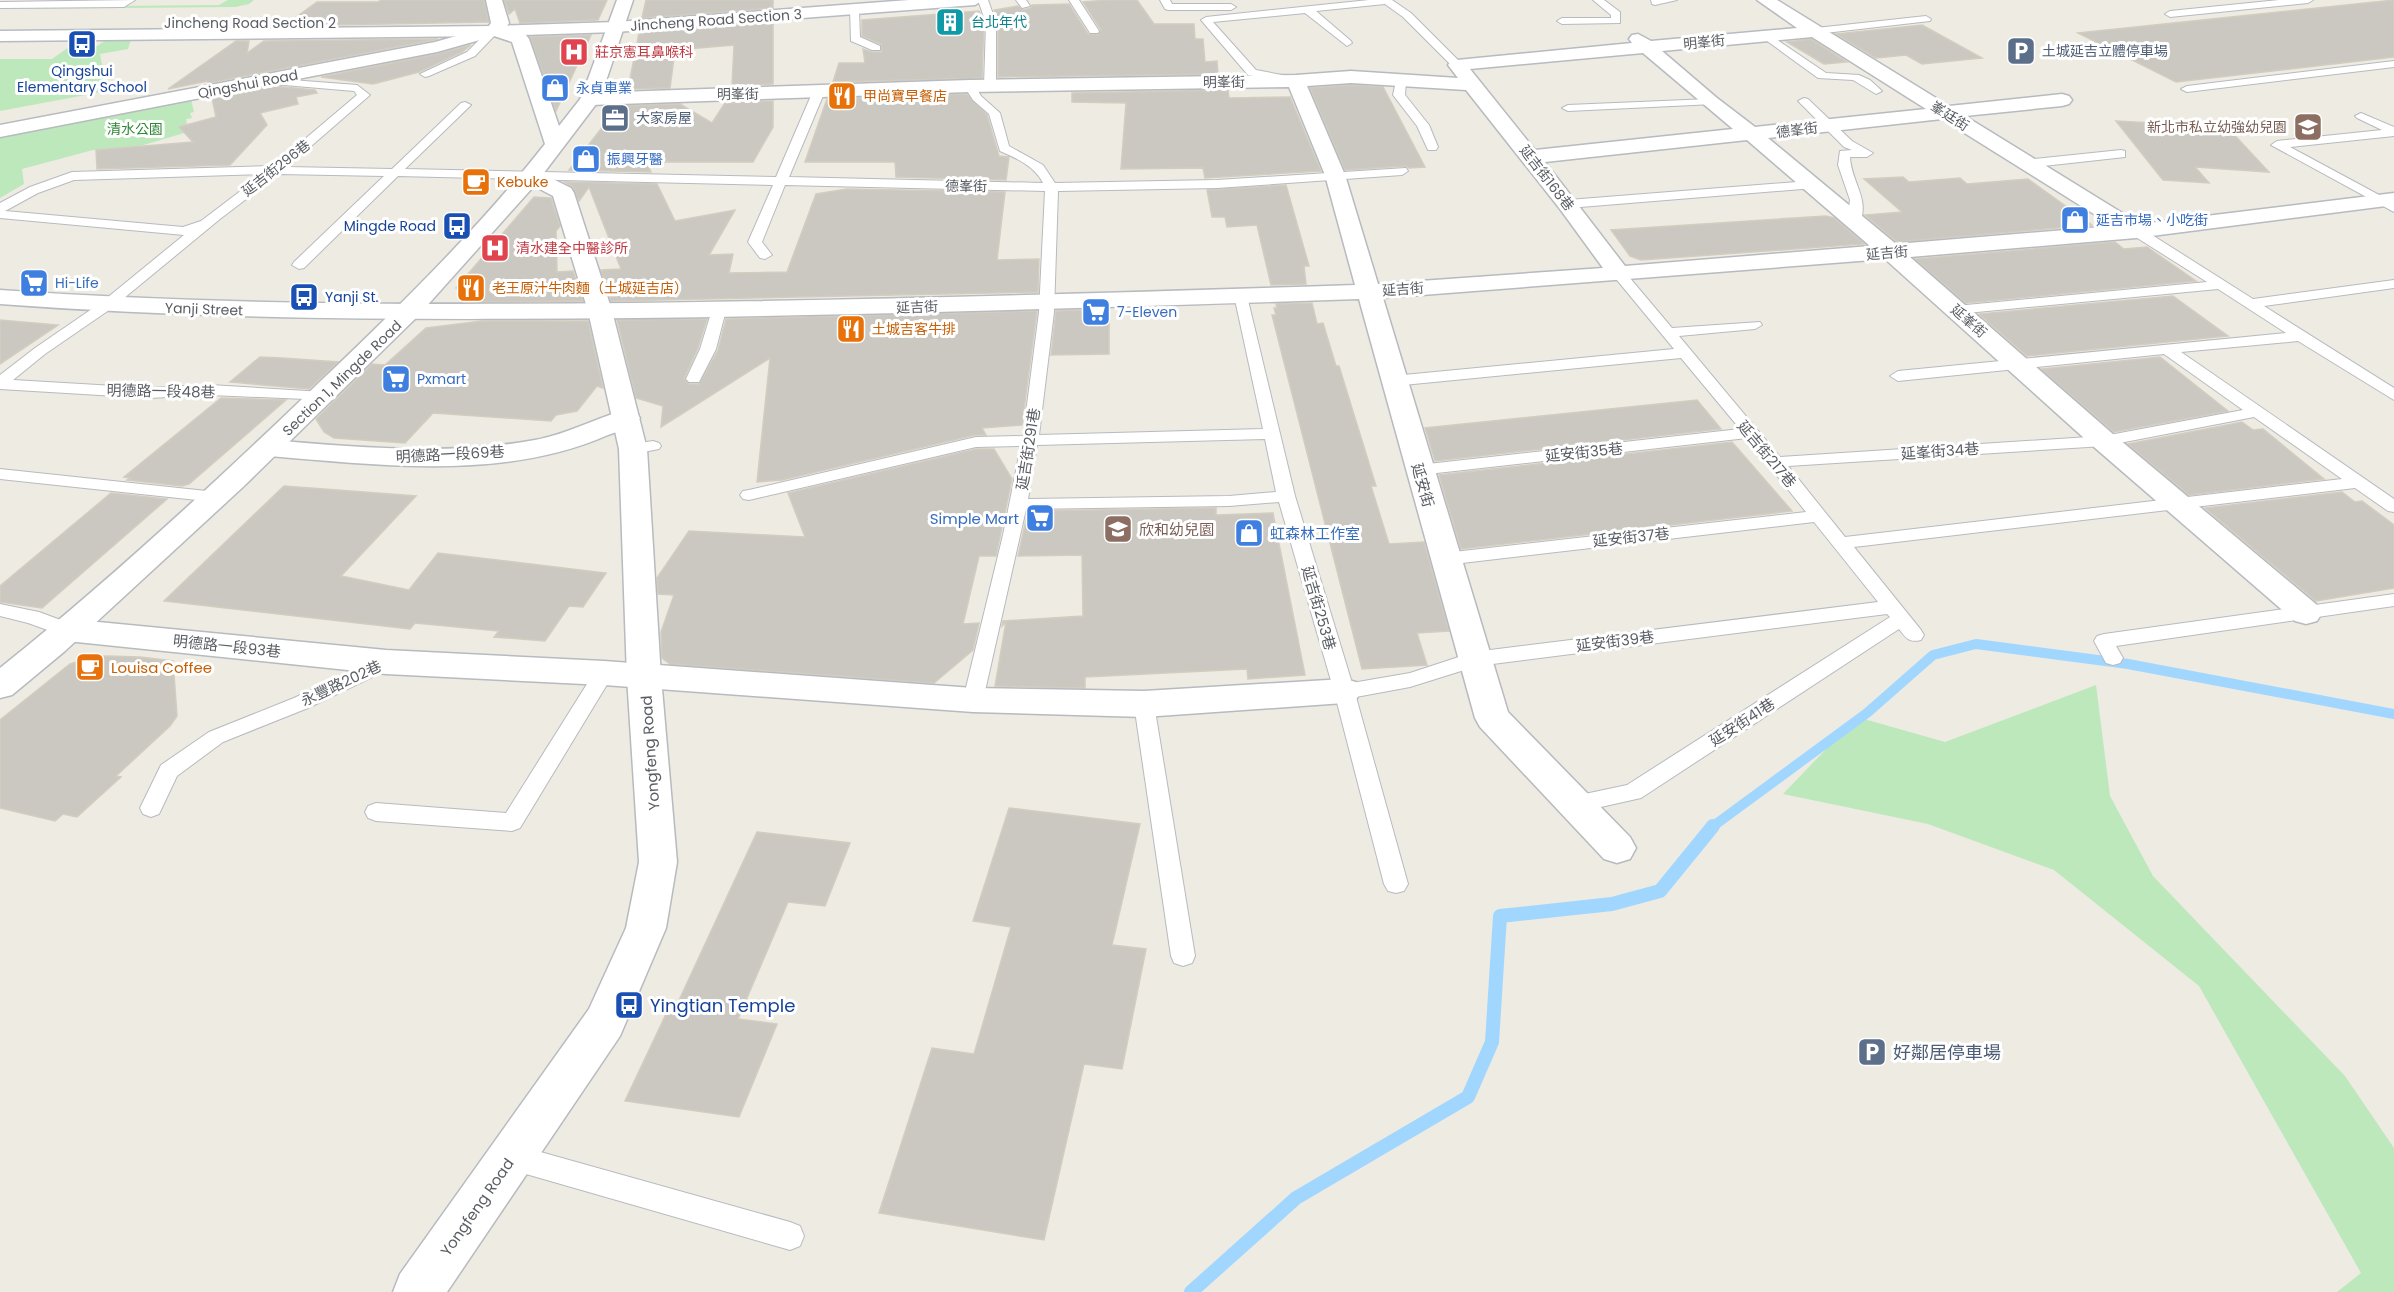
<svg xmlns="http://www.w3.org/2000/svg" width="2394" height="1292" viewBox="0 0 2394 1292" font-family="Poppins,'Noto Sans TC',sans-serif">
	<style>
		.green { fill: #bce8bc }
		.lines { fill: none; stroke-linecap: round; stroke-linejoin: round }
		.stream-far1 { stroke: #a1d7ff; stroke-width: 10 }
		.stream { stroke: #a1d7ff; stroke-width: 14 }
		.building { fill: #cbc8c1; stroke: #d3cdc0; stroke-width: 1.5 }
		.service-casing { stroke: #b7babf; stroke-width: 2 }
		.minor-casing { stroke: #b7babf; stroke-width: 3 }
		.tertiary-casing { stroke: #b7babf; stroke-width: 3 }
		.secondary-casing { stroke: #b7bbc2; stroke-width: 3 }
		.service { fill: #fff; fill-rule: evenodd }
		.minor { fill: #fff; fill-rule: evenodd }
		.tertiary { fill: #fff; fill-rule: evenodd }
		.secondary { fill: #fff; fill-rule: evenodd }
		.labels { text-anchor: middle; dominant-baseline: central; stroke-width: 6; stroke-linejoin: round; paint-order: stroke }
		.far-street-label { font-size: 14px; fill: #5a5e64; stroke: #fff }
		.far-culture-label { font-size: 14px; fill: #0d838f; stroke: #fff; text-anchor: start }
		.far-service-label { font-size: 14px; fill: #4e5e75; stroke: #fff; text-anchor: start }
		.far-health-label { font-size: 14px; fill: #be3a42; stroke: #fff; text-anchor: start }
		.far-transit-label { font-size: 14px; fill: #164399; stroke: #fff }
		.far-shop-label { font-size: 14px; fill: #366cbe; stroke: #fff; text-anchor: start }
		.far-food-label { font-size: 14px; fill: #c56008; stroke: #fff; text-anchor: start }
		.far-education-label { font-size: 14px; fill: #785e54; stroke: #fff; text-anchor: end }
		.far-park-label { font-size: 14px; fill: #2e8732; stroke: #fff }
		.street-label { font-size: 15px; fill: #5a5e64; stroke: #fff }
		.shop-label { font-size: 15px; fill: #366cbe; stroke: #fff; text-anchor: end }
		.education-label { font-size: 15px; fill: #785e54; stroke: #fff; text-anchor: start }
		.food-label { font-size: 15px; fill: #c56008; stroke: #fff; text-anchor: start }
		.near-transit-label { font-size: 18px; fill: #164399; stroke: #fff; text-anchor: start }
		.near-service-label { font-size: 18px; fill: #4e5e75; stroke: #fff; text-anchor: start }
	</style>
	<rect width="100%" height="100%" fill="#eeebe2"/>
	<g class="green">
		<polygon points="228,0 254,0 249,4 235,7 0,9 0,7 219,5"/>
		<polygon points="108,39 131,39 128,49 100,54 107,91 0,111 0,59 52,59 69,47 97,46"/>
		<polygon points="191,99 194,112 190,113 192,118 186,119 188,130 184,133 137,147 93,150 22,169 24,184 0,198 0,136"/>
		<polygon points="2096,685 2110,796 2153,876 2345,1076 2394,1148 2394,1292 2337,1292 2361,1273 2199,986 2054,870 1928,824 1783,794 1857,717 1945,742"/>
	</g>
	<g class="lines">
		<polyline class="stream-far1" points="1712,827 1867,713 1933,655 1976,644 2128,664 2394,714"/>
		<polyline class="stream" points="1191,1292 1296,1198 1468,1097 1492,1042 1500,916 1612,904 1660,891 1713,826"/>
	</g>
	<g class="building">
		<polygon points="381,0 484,0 489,22 284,26 317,2 378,2"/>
		<polygon points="504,0 607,0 598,20 520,23 515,9 509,14"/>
		<polygon points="646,0 773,0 773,8 642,18"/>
		<polygon points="1107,0 1137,0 1154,24 1194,24 1195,39 1203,39 1205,62 1217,61 1218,74 998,77 998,23 994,10 1018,6 1023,10 1031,8 1032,5 1069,4 1088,34 1098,35 1101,30 1083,2"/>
		<polygon points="2394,0 2394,57 2176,82 2078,33"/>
		<polygon points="979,11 984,23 982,78 833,82 839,63 865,63 863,49 872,52 882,52 881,44 862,36 862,20"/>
		<polygon points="773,22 773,84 732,86 734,45 675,50 670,88 628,89 639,33"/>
		<polygon points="1922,25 1982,58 1922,64 1906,55 1876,58 1836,34"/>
		<polygon points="591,35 556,111 530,37"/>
		<polygon points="438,39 208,83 208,81 168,89 236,41 249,41 247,53 264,41"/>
		<polygon points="1811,39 1847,62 1824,64 1787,42"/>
		<polygon points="471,45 462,52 419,72 373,84 321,77 437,54"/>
		<polygon points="1351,85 1383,87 1425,167 1409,168 1406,166 1345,170 1310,88"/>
		<polygon points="273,86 315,90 317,93 296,97 298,104 260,113 267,125 230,165 97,169 96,150 193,142 179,127 216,117 212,98"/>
		<polygon points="1228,90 1229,98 1290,97 1321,171 1205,178 1203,168 1121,169 1126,103 1072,102 1072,93"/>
		<polygon points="967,94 987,115 999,156 1009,157 1006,180 896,177 895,162 805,162 827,99"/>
		<polygon points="773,101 773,127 753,162 646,162 651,172 569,170 611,116 623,116 625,106 680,104 712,123 725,103"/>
		<polygon points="2116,121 2227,127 2269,172 2195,167 2209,183 2163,180"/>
		<polygon points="1903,177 1909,182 1960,178 1967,184 2028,179 2092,225 1897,242 1865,215 1902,212 1864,179"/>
		<polygon points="565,182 657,184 675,221 735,210 709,255 733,254 729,273 787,272 816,194 847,189 1005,192 997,260 1039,259 1038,292 611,301 601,270 621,269 589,187 579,201 573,187"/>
		<polygon points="1286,185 1309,266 1304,266 1306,284 1271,285 1257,225 1227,227 1225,217 1212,217 1207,190"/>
		<polygon points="534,197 551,198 560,226 556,231 557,272 573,271 583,301 471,302 456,288"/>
		<polygon points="1826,216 1834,218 1864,244 1641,260 1630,256 1611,230"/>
		<polygon points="2115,242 2124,249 2147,247 2196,281 1966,303 1915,259"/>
		<polygon points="2173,296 2228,336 2027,356 1979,314"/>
		<polygon points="1312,303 1317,324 1323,323 1336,366 1339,366 1376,486 1371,486 1389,544 1424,542 1449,631 1417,633 1427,665 1362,669 1272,315 1276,315 1274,308 1277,308 1276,304"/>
		<polygon points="1109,309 1109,354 1051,355 1056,311"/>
		<polygon points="1037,311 1022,425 982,428 986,435 975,435 782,480 757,482 770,358 661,427 663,406 636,398 617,320 707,319 698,348 684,379 689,384 699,384 718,350 726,319"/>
		<polygon points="0,320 58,325 0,364"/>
		<polygon points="482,321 588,321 603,388 597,386 577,411 556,415 551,421 433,413 405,443 334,438 324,432 316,419 372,364 385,365 426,328"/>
		<polygon points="260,357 282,358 338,362 309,389 230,382"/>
		<polygon points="2160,357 2228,411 2114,432 2041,369"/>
		<polygon points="221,398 286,400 189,484 182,486 127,480 130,478 124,477"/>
		<polygon points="1697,400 1721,429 1435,461 1425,428"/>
		<polygon points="2242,422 2253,430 2263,429 2324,479 2189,495 2128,444"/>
		<polygon points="1732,442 1792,511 1461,549 1439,475"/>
		<polygon points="976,449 994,449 1012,479 996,556 979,556 963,624 979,623 973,650 934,683 670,664 662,658 661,632 674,595 658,594 657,578 689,531 805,537 788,493"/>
		<polygon points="284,486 416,496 341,576 409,590 438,553 606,573 583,607 569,606 545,641 494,637 499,631 415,623 410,629 164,601"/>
		<polygon points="2342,492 2355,502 2362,501 2394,525 2394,588 2316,601 2205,508"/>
		<polygon points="111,493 167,499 42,608 0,602 0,586"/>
		<polygon points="1216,508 1216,515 1273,513 1305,675 1248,679 1247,669 1085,677 1085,688 995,686 1006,622 1002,626 1003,621 1083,616 1082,555 1018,556 1028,511"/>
		<polygon points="106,656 140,657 173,661 177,716 170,726 116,776 121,777 77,817 63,814 55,821 0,808 0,720 70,664 90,658"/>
		<polygon points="1009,808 1140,824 1112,945 1146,949 1122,1069 1084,1064 1044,1240 879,1213 932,1048 974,1054 1011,927 973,921"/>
		<polygon points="757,832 850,843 825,906 788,902 738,1019 777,1024 739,1117 625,1101 668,1010 674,1011"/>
	</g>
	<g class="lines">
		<g class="service-casing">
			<g id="service">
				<polygon points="135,0 124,7 0,8 0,2"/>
				<polygon points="978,0 988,0 996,23 996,86 990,89 984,86 986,23"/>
				<polygon points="1016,0 1026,0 1030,6 1022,8"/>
				<polygon points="1069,0 1079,0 1099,31 1098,33 1090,33"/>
				<polygon points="1160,0 1170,0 1172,4 1231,4 1236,7 1231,10 1168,10 1165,9"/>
				<polygon points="1369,0 1392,0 1411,13 1461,63 1461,67 1453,67 1403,17 1385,4 1316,11 1351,41 1352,43 1347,46 1305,13 1213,22 1256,70 1297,78 1297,82 1293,83 1248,75 1201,20 1206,17"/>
				<polygon points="1593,0 1604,0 1620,12 1620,23 1562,24 1557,21 1562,18 1611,18 1611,15"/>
				<polygon points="1651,0 1677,0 1655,5 1652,4"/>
				<polygon points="2279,0 2313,0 2308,3 2170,17 2165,14 2170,11"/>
				<polygon points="850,9 859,11 860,37 880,46 880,50 872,50 851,41"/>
				<polygon points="1926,16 1931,19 1930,21 1816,34 1811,31 1816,28"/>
				<polygon points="490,29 499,31 475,56 429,76 425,77 420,74 467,52"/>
				<polygon points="1767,33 1826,73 1859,75 1870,80 1882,91 1876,94 1853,80 1818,78 1763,38 1763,34"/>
				<polygon points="2394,61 2394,67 2187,92 2181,89 2187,86"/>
				<path d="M265,78L357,85L370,95L287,167L392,169L461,103L465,102L471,105L469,107L405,169L776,177L813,91L819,88L825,91L789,177L1043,183C1035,166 1016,158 1000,151L989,114L973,100L964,86L970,83L974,84L981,96L1000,113L1009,146L1043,165L1055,183L1217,180L1406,168L1408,171L1402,175L1217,188L1058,191L1054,312L1039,435L1263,429L1234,295L1241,291L1246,292L1295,496L1352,683L1410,673L1474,652L1878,602L1814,522L1445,565L1439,563L1436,559L1439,555L1445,553L1806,512L1747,438L1419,475L1413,474L1411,470L1419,465L1740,429L1681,358L1393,386L1385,381L1393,376L1674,349L1612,274L1619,270L1624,271L1672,328L1760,322L1762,325L1755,329L1679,336L1780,457L2104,436L2243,410L2164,354L1898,381L1890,376L1898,371L2286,333L2218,289L1956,314L1949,310L1956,306L2207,282L2131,234L2129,231L2131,228H2141L2253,299L2394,280V288L2264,306L2394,388V400L2298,341L2181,352L2394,499V512L2388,511L2355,488L1854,547L1921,630L1924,635L1921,640C1909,643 1906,638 1899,629L1641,798L1574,813L1566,810L1563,804L1566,798L1627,785L1890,617L1887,614L1477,666L1410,687L1356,697L1408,884L1404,891L1396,893L1388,891L1384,884L1334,691L1279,502L1229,506L1026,509L983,700L980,705L973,707L966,705L963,700L1003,535L1021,446L976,447L749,500L743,499L740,495L743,491L749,490L976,437L1023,436L1039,312L1045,191L785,185L762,242L772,255L765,259L760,258L748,242L773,185L398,176L304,268L299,269L292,265L294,262L384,176L279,174L220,219L112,308L45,354L13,380L149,388L210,385L323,392L331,397L329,400L210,395L149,398L0,389V375L35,348L102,302L184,235L0,218V203L30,187L72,172L273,166L357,95L354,91L261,83V79ZM263,174L201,221L183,227L5,211L38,193L74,180ZM2254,417L2342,479L1845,537L1788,466L2104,446ZM1265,439L1276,492L1229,496L1028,499L1037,445Z"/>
				<polygon points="1401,78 1406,81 1405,95 1429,125 1438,147 1436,150 1428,150 1417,126 1393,95 1396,81"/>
				<path d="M1804,98L1808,99L1852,141L1873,153L1867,157H1850C1851,182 1871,200 1859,225H1849L1847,222L1850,200L1838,165L1840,151L1852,150L1844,147L1798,101Z"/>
				<polygon points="1710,99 1716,102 1714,104 1568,111 1562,108 1568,105"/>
				<polygon points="2361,113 2394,127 2394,136 2290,147 2394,203 2394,212 2271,145 2277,141 2382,130 2357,118 2355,116"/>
				<polygon points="2121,150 2125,151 2125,157 2025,168 2019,164 2025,160"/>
				<polygon points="1810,181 1816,185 1814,188 1568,208 1562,204 1568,200"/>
				<polygon points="719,306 726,310 716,349 699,382 689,382 686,379 700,349 712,310"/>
				<polygon points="653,441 659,443 661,446 659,449 633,454 625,449 627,445"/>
				<polygon points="0,469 216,492 222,493 225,497 222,501 216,502 0,479"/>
				<polygon points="2394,594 2394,606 2116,646 2123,658 2120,663 2113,665 2106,663 2094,641 2097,636 2104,634"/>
				<polygon points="0,604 39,612 74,625 77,630 74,635 67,637 28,623 0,616"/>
				<polygon points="386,655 393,657 396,662 393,667 308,708 223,742 177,776 159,814 151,817 143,814 140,808 161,765 209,732 294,698"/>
				<polygon points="604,666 611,668 614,673 520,828 512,831 376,821 368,818 365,812 368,806 376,803 506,813 597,668"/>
				<polygon points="1144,697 1151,699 1154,704 1195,956 1192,963 1183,966 1174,963 1171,956 1134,704 1137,699"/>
				<polygon points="512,1144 790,1222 800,1226 804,1236 800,1246 790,1250 512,1170 502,1166 498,1157 502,1148"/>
			</g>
		</g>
		<g class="minor-casing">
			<g id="minor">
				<path d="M1757,0H1777L1949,106L2062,94L2069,96L2072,100L2069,104L2062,106L1965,116L2140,224L2394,193V205L2136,238L1910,257L2114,435L2317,605L2322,613L2317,621L2306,624L2295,621L2094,447L1885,259L1383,298L1508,712L1630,837L1636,848L1630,859L1617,863L1604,859L1480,727L1475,718L1359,299C1118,307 876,315 635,318C423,320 211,320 0,304V290C211,305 422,305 633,303C874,300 1114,293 1355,285L1325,175L1289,87L970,92L590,105L583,103L580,99L583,95L590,93L970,80L1296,75L1351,71L1458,78L1448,65L1451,61L1457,60L1632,43L1629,39L1632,35L1638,34L1651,41L1797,28ZM1812,37L1926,109L1755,127L1717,98L1662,51ZM1643,53L1733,129L1535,150L1470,69ZM1351,83L1466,90L1560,209L1603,268L1378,284L1345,175L1307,86ZM1942,119L2113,226L1896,244L1768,138ZM1747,140L1870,246L1625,266L1545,162Z"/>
				<path d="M626,410L636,412L640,418C633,428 619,431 608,435C504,481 379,465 269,456L259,454L255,448L259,442L269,440C357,447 447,456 535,440C568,434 595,418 626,410Z"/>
				<polygon points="67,619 386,650 604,661 973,688 1144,691 1344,679 1356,682 1361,691 1356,700 1344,703 1144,717 973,712 604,685 386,674 67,641 55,638 51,630 55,622"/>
			</g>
		</g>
		<g class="tertiary-casing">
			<path id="tertiary" d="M486,0H502L509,23L505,29L526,35L529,39L559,126L581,98L617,0H633L600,99L543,174L571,188L574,193L612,311L647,449L661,677L677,862L666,928L620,1036L447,1292H393L400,1274L589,1009L626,928L639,862L627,677L619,449L588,311L553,196L534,186L416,318L243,487L65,651L12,695L0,698V668C105,584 204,493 301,400C386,319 472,237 545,144L512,42L494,36L437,52L0,137V125L435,42L488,27L491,23Z"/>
		</g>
		<g class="secondary-casing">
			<polygon id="secondary" points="909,0 983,0 975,5 616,32 494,36 0,41 0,31 494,26 616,22"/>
		</g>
		<use href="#service" class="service"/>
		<use href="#minor" class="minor"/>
		<use href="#tertiary" class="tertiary"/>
		<use href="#secondary" class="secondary"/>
	</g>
	<defs>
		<g id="building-square" transform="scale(1.5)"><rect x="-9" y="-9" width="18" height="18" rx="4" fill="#0f9aa8" stroke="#fff"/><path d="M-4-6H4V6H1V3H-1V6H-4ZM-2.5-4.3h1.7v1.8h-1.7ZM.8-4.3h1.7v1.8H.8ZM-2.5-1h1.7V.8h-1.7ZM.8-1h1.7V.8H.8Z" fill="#fff"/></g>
		<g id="bus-square" transform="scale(1.5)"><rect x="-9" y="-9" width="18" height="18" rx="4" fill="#1a4fb4" stroke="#fff"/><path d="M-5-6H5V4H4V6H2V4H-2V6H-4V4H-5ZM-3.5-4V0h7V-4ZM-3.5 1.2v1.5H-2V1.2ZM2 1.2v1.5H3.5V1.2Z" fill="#fff"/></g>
		<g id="parking-square" transform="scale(1.5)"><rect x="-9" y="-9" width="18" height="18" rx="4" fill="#5c6f8a" stroke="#fff"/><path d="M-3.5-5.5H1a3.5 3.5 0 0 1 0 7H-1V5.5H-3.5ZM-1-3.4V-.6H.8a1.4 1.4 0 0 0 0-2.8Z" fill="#fff"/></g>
		<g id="hospital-square" transform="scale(1.5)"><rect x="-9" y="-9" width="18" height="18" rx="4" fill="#e0444e" stroke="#fff"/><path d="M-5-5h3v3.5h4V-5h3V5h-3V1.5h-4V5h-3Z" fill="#fff"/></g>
		<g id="shop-square" transform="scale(1.5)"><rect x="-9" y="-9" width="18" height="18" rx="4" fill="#3f7fe0" stroke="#fff"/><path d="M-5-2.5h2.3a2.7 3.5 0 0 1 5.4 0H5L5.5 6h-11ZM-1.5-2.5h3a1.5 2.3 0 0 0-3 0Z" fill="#fff"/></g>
		<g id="restaurant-square" transform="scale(1.5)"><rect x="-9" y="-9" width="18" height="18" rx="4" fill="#e8710a" stroke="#fff"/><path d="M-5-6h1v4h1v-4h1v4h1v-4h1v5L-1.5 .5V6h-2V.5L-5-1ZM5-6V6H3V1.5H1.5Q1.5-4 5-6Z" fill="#fff"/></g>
		<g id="office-square" transform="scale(1.5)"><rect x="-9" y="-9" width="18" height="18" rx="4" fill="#5c6f8a" stroke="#fff"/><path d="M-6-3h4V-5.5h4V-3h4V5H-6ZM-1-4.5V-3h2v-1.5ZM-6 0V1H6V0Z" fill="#fff"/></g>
		<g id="school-square" transform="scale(1.5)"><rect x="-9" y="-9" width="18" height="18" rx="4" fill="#8d6e63" stroke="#fff"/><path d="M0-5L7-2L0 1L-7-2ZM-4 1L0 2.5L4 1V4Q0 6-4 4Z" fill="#fff"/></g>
		<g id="cafe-square" transform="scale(1.5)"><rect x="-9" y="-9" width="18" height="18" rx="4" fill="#e8710a" stroke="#fff"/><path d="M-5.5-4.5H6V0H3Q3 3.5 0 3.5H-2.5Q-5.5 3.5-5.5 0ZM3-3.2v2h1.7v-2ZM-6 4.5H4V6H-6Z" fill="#fff"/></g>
		<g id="supermarket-square" transform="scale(1.5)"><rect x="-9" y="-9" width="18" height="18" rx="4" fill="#3f7fe0" stroke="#fff"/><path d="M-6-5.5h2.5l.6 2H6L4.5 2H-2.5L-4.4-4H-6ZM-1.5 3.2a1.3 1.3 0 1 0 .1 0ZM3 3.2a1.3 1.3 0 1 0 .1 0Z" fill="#fff"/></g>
	</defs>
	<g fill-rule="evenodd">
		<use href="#building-square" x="950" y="22"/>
		<use href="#bus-square" x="82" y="44"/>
		<use href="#parking-square" x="2021" y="51"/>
		<use href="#hospital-square" x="574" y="52"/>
		<use href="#shop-square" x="555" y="88"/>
		<use href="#restaurant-square" x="842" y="96"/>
		<use href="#office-square" x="615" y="118"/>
		<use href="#school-square" x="2308" y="127"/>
		<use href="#shop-square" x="586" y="159"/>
		<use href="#cafe-square" x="476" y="182"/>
		<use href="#shop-square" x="2075" y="220"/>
		<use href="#bus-square" x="457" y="226"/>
		<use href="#hospital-square" x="495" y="248"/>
		<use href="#supermarket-square" x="34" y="283"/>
		<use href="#restaurant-square" x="471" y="288"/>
		<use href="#bus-square" x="304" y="297"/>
		<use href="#supermarket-square" x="1096" y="312"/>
		<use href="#restaurant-square" x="851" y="329"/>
		<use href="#supermarket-square" x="396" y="379"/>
		<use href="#supermarket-square" x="1040" y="518"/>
		<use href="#school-square" x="1118" y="529"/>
		<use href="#shop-square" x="1249" y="533"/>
		<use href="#cafe-square" x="90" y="667"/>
		<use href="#bus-square" x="629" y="1005"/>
		<use href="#parking-square" x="1872" y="1052"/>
	</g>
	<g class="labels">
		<g class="far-street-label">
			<text transform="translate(716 20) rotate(-4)">Jincheng Road Section 3</text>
			<text x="250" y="23">Jincheng Road Section 2</text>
			<text transform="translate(1704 42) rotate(-6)">明峯街</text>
			<text transform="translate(1224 82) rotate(-1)">明峯街</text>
			<text transform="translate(248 84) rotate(-11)">Qingshui Road</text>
			<text transform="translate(738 94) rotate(-1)">明峯街</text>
			<text transform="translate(1950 116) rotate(32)">峯廷街</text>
			<text transform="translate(1797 130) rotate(-7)">德峯街</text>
			<text transform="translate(276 168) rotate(-38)">延吉街296巷</text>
			<text transform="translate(1547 178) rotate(52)">延吉街168巷</text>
			<text transform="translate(966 186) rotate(1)">德峯街</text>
			<text transform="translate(1887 253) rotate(-5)">延吉街</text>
			<text transform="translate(1403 289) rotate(-4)">延吉街</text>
			<text transform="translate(917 307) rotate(-2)">延吉街</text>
			<text transform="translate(204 309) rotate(2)">Yanji Street</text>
			<text transform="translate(1969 321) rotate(41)">延峯街</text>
			<text transform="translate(342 378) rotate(-44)">Section 1, Mingde Road</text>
		</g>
		<g class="far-culture-label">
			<text x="971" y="22">台北年代</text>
		</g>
		<g class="far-service-label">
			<text x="2042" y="51">土城延吉立體停車場</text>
			<text x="636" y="118">大家房屋</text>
		</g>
		<g class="far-health-label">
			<text x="595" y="52">莊京憲耳鼻喉科</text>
			<text x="516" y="248">清水建全中醫診所</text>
		</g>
		<g class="far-transit-label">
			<text x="82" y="71">Qingshui<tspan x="82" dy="16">Elementary School</tspan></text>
			<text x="436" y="226" text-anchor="end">Mingde Road</text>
			<text x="325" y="297" text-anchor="start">Yanji St.</text>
		</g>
		<g class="far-shop-label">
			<text x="576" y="88">永貞車業</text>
			<text x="607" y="159">振興牙醫</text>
			<text x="2096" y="220">延吉市場、小吃街</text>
			<text x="55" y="283">Hi-Life</text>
			<text x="1117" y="312">7-Eleven</text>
			<text x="417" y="379">Pxmart</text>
		</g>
		<g class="far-food-label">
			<text x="863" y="96">甲尚寶早餐店</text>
			<text x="497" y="182">Kebuke</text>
			<text x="492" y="288">老王原汁牛肉麵（土城延吉店）</text>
			<text x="872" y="329">土城吉客牛排</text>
		</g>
		<g class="far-education-label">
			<text x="2287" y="127">新北市私立幼強幼兒園</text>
		</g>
		<g class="far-park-label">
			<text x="135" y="129">清水公園</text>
		</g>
		<g class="street-label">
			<text transform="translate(161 391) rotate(1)">明德路一段48巷</text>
			<text transform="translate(1028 449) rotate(-81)">延吉街291巷</text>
			<text transform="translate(1940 451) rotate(-4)">延峯街34巷</text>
			<text transform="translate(1584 452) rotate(-6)">延安街35巷</text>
			<text transform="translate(450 454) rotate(-3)">明德路一段69巷</text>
			<text transform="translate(1767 454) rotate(50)">延吉街217巷</text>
			<text transform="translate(1423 485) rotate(74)">延安街</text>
			<text transform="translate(1631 537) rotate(-6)">延安街37巷</text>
			<text transform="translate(1319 608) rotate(74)">延吉街253巷</text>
			<text transform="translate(1615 641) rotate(-7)">延安街39巷</text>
			<text transform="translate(227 646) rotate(6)">明德路一段93巷</text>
			<text transform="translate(341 683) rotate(-25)">永豐路202巷</text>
			<text transform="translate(1742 722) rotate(-33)">延安街41巷</text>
			<text transform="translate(650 753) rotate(-94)">Yongfeng Road</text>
			<text transform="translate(477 1207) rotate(-55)">Yongfeng Road</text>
		</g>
		<g class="shop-label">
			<text x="1019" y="518">Simple Mart</text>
			<text x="1270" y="533" text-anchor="start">虹森林工作室</text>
		</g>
		<g class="education-label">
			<text x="1139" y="529">欣和幼兒園</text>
		</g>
		<g class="food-label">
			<text x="111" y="667">Louisa Coffee</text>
		</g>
		<g class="near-transit-label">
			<text x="650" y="1005">Yingtian Temple</text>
		</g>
		<g class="near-service-label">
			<text x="1893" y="1052">好鄰居停車場</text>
		</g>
	</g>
</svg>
